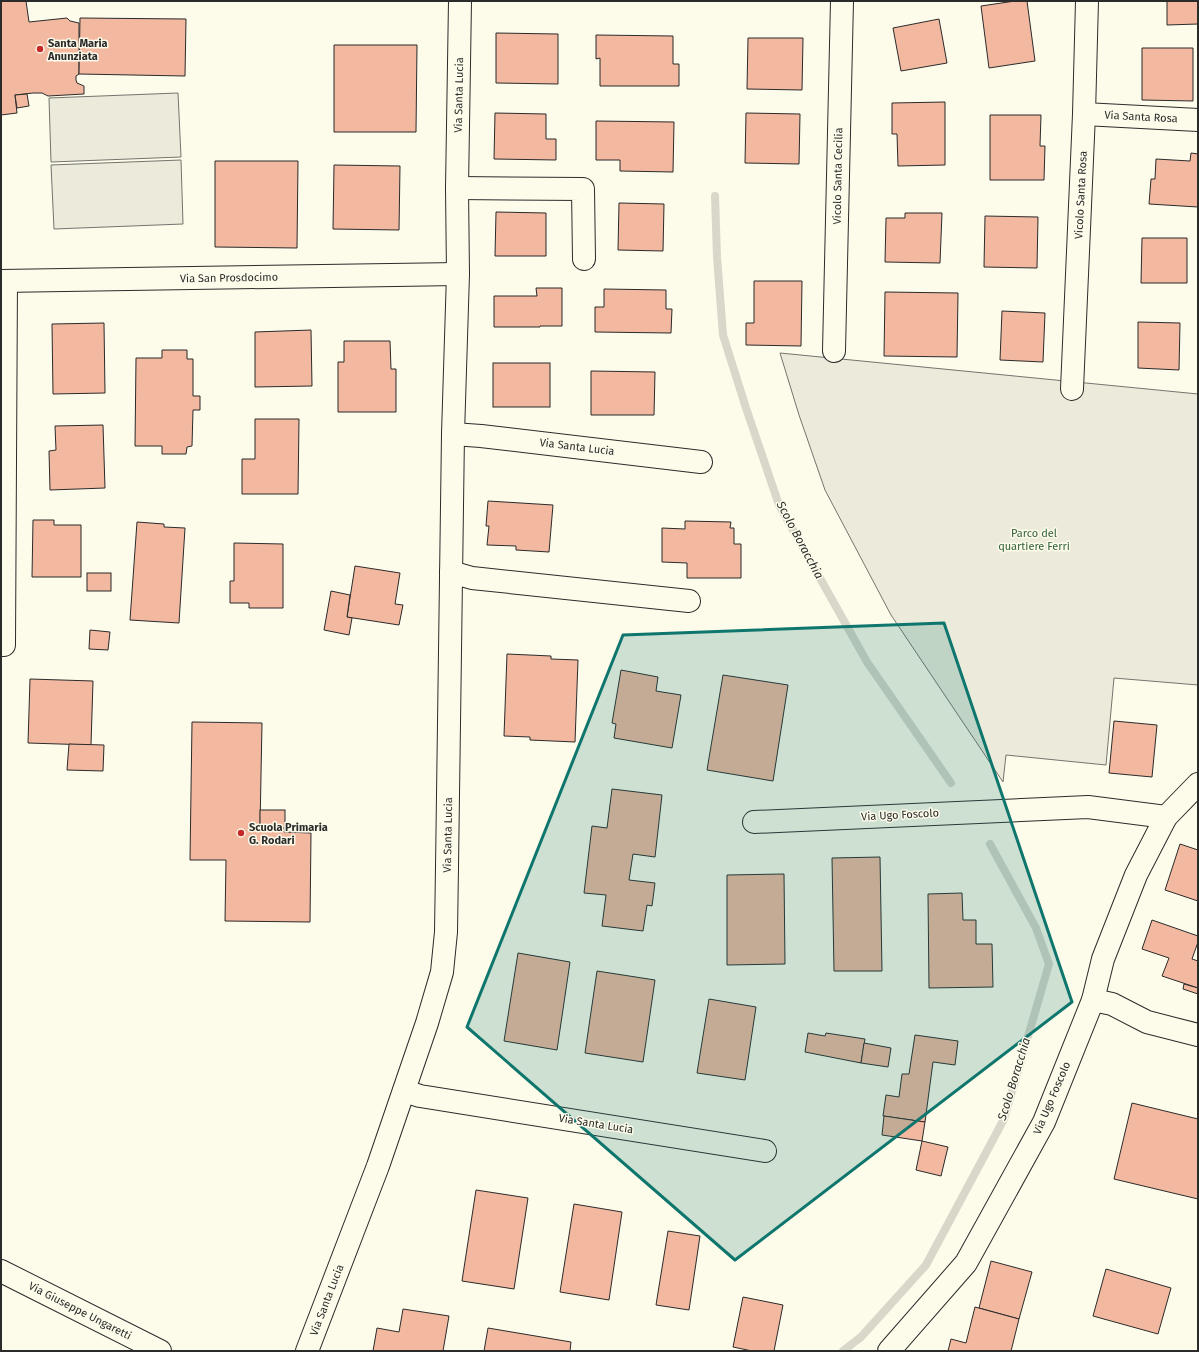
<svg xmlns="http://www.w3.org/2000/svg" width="1199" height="1352" viewBox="0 0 1199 1352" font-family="'Fira Sans',sans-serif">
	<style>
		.green { fill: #ecebdb; stroke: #74746e }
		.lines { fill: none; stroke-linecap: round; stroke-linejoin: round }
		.stream { stroke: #d8d7c9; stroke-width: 8 }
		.building { fill: #f2b8a0; stroke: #2b2b2b }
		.street-casing { stroke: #2b2b2b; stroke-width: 24 }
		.street { stroke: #fdfbea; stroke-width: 22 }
		.marked { fill: #0f766e; fill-opacity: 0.2; stroke: #0f766e; stroke-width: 3; stroke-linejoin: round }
		.poi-dot { fill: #c62828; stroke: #fdfbea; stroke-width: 1.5 }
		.labels { text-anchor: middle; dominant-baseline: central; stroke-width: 3; stroke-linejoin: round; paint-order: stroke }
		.poi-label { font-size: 11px; font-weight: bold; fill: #2b2b2b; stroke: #fdfbea; text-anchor: start }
		.street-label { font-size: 11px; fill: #2b2b2b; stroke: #fdfbea }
		.park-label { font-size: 11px; fill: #34623c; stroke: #fdfbea }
		.water-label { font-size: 12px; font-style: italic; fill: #2b2b2b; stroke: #fdfbea }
	</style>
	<rect width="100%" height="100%" fill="#fdfbea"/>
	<g class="green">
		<polygon points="178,93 181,157 51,162 49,98"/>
		<polygon points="181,160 183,224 54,229 51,165"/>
		<polygon points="780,353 1198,394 1198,685 1114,678 1106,765 1006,755 1003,782 891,615 825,490 799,415"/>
	</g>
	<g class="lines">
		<g class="stream">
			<polyline points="715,196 717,257 723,335 746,408 779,505 867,662 951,783"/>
			<polyline points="843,1351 861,1337 926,1265 1004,1119 1049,964 1036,928 990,844"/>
		</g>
	</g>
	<g class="building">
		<polygon points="1,1 26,1 29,22 67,18 70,21 79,23 79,74 76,76 76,80 77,83 84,86 84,94 48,96 42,93 33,93 15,95 17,113 1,115"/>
		<polygon points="1015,1 1027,1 1035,61 989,68 981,6"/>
		<polygon points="1167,1 1198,1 1198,24 1167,25"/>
		<polygon points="80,18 186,19 185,76 79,74"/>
		<polygon points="939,19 947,63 901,71 893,28"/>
		<polygon points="496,33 558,34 558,84 496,83"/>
		<polygon points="596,35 673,36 673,64 679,64 679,86 600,86 600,58 596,59"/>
		<polygon points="748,38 803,38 802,90 747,89"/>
		<polygon points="334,45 417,45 416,132 334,132"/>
		<polygon points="1142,48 1193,48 1193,101 1142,100"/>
		<polygon points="27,94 29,106 17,108 15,95"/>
		<polygon points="945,102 945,165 898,166 897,134 892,134 892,103"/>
		<polygon points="495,113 546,114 546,139 556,139 556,160 494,159"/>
		<polygon points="746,113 800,114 799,164 745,163"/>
		<polygon points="990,115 1041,115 1040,146 1045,146 1044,180 990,180"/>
		<polygon points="596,121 674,122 673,172 620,171 620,160 596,160"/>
		<polygon points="1191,153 1198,154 1198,207 1149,204 1151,179 1155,179 1156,159 1190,161"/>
		<polygon points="215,161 298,161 297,248 215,247"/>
		<polygon points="334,165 400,166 399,230 333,229"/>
		<polygon points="619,203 664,204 663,251 618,250"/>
		<polygon points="496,212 546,213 546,256 495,256"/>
		<polygon points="905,213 942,213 940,263 885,262 886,218 905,218"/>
		<polygon points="985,216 1038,217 1037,268 984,267"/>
		<polygon points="1142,238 1187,238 1187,283 1141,283"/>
		<polygon points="754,281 802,281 801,346 746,345 746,323 754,323"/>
		<polygon points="536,288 562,288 562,326 540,326 540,327 494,327 494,296 537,296"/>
		<polygon points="604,289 666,290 666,309 672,309 671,333 595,332 595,307 604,307"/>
		<polygon points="885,292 958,293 957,357 884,356"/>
		<polygon points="1002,311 1045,313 1043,362 1000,360"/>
		<polygon points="1138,322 1180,323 1179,370 1138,368"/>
		<polygon points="104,323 105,393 53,394 52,324"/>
		<polygon points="311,330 312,386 255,387 255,332"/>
		<polygon points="344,341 390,341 391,369 396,369 396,412 338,412 338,362 344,362"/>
		<polygon points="162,350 187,350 187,359 193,359 193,396 200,396 200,410 193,410 192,446 187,447 186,454 162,454 162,446 135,446 136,358 162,358"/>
		<rect x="493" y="363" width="57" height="44"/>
		<polygon points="591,371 655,372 654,415 591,415"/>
		<polygon points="255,419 299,419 298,494 242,494 242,459 255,459"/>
		<polygon points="103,425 105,488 50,490 49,451 56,450 55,426"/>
		<polygon points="488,501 553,505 549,552 516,550 516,546 487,545 489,526 486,526"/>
		<polygon points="33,520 54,520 54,525 81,525 81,577 32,577"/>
		<polygon points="685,521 731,522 730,528 734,528 734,544 741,544 741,578 687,578 687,563 662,562 662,528 685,529"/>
		<polygon points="137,522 164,524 164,527 185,528 179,623 130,620"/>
		<polygon points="234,543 283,544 283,608 249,608 249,603 230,603 230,581 234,581"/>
		<polygon points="355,566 400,573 395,604 403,605 399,625 347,617"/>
		<rect x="87" y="573" width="24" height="18"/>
		<polygon points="331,591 350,595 347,617 352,618 349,635 324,630"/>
		<polygon points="90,630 110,632 108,650 89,649"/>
		<polygon points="507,654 551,656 551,659 578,660 575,742 530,740 530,737 504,736"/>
		<polygon points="621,670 658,677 656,691 681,695 672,748 614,738 616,724 612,723"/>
		<polygon points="723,675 788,685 773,781 707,770"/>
		<polygon points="30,679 93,681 91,745 28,743"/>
		<polygon points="1114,721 1157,725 1152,777 1109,773"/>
		<polygon points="192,722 262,723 260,828 285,828 284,832 311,833 310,922 225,921 226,860 190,860"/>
		<polygon points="69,744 104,745 103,771 67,770"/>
		<polygon points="612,789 662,795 655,857 633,854 629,880 655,883 652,906 647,905 643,931 602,926 606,895 584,893 592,826 607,828"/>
		<rect x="260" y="810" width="25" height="18"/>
		<polygon points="1180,844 1198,850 1198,901 1165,890"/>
		<polygon points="880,857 882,971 834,971 832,858"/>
		<polygon points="784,874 785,964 727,965 727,875"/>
		<polygon points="962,893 963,920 976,920 976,944 992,944 993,987 929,988 928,894"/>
		<polygon points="1152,920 1198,936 1198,942 1192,959 1198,961 1198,988 1162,976 1169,958 1142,949"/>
		<polygon points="518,953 570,962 557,1050 504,1041"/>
		<polygon points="597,971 655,980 643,1062 585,1053"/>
		<polygon points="1184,984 1198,988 1198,994 1183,989"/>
		<polygon points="709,999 756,1007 745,1080 697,1073"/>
		<polygon points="808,1033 825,1036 826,1033 865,1039 861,1063 805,1052"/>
		<polygon points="915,1035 958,1041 955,1065 933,1062 925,1122 883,1116 886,1095 899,1097 902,1074 909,1074"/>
		<polygon points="864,1043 891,1048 888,1067 861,1063"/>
		<polygon points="1132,1103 1198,1119 1198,1199 1114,1179"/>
		<polygon points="884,1116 925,1122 922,1141 882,1135"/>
		<polygon points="922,1141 948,1147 941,1176 916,1170"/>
		<polygon points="476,1190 528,1198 514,1289 462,1281"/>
		<polygon points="574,1204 622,1212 609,1300 560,1292"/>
		<polygon points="668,1231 700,1236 689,1310 656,1305"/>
		<polygon points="991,1261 1032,1272 1019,1319 979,1308"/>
		<polygon points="1106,1269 1171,1288 1158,1334 1093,1316"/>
		<polygon points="743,1297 783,1305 774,1351 752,1351 733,1347"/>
		<polygon points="975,1307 1019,1319 1011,1351 948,1351 951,1339 966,1343"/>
		<polygon points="403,1309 449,1316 443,1351 373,1351 377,1328 399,1332"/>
		<polygon points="488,1328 571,1342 570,1351 484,1351"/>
	</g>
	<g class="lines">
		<g class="street-casing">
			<g id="street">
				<polyline points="1084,114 1198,120"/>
				<polyline points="457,188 583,189 584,259"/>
				<polyline points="1,281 458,274"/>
				<polyline points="834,351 842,1"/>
				<polyline points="1072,389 1084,114 1087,1"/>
				<polyline points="453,434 481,436 701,462"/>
				<polyline points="451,572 472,578 689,601"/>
				<polyline points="1,645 4,645 6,281"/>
				<polyline points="754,822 1088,807 1166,817"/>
				<polyline points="1093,1000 1112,1004 1147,1022 1198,1035"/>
				<polyline points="404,1091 420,1096 765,1151"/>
				<polyline points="1,1271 160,1351"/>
				<polyline points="307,1351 378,1166 427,1023 442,972 446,932 447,867 453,434 458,274 457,188 460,1"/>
				<polyline points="889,1351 966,1263 1044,1122 1093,1000 1103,959 1136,875 1166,817 1198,784"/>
			</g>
		</g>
		<use href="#street" class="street"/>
	</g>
	<path class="marked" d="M944,623L1072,1002L735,1260L467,1027L623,635Z"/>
	<g class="poi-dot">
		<circle cx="40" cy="49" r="4"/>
		<circle cx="241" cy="833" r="4"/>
	</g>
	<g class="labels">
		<g class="poi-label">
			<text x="48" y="43">Santa Maria<tspan x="48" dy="13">Anunziata</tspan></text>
			<text x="249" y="827">Scuola Primaria<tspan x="249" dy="13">G. Rodari</tspan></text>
		</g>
		<g class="street-label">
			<text transform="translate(459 95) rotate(-89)">Via Santa Lucia</text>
			<text transform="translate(1141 117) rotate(3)">Via Santa Rosa</text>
			<text transform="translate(838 176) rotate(-89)">Vicolo Santa Cecilia</text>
			<text transform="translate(1081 195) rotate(-87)">Vicolo Santa Rosa</text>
			<text transform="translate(229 278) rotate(-1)">Via San Prosdocimo</text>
			<text transform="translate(577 447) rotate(7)">Via Santa Lucia</text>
			<text transform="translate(900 815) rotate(-3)">Via Ugo Foscolo</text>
			<text transform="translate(448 835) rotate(-89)">Via Santa Lucia</text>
			<text transform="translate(1052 1098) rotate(-67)">Via Ugo Foscolo</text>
			<text transform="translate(596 1124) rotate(9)">Via Santa Lucia</text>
			<text transform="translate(327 1300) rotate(-69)">Via Santa Lucia</text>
			<text transform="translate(80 1311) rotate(27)">Via Giuseppe Ungaretti</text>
		</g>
		<g class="park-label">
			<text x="1034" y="533">Parco del<tspan x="1034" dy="13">quartiere Ferri</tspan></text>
		</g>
		<g class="water-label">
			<text transform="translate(800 540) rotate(62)">Scolo Boracchia</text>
			<text transform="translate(1014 1079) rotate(-73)">Scolo Boracchia</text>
		</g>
	</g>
	<rect width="1199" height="1352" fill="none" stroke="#2b2b2b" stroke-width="4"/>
</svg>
